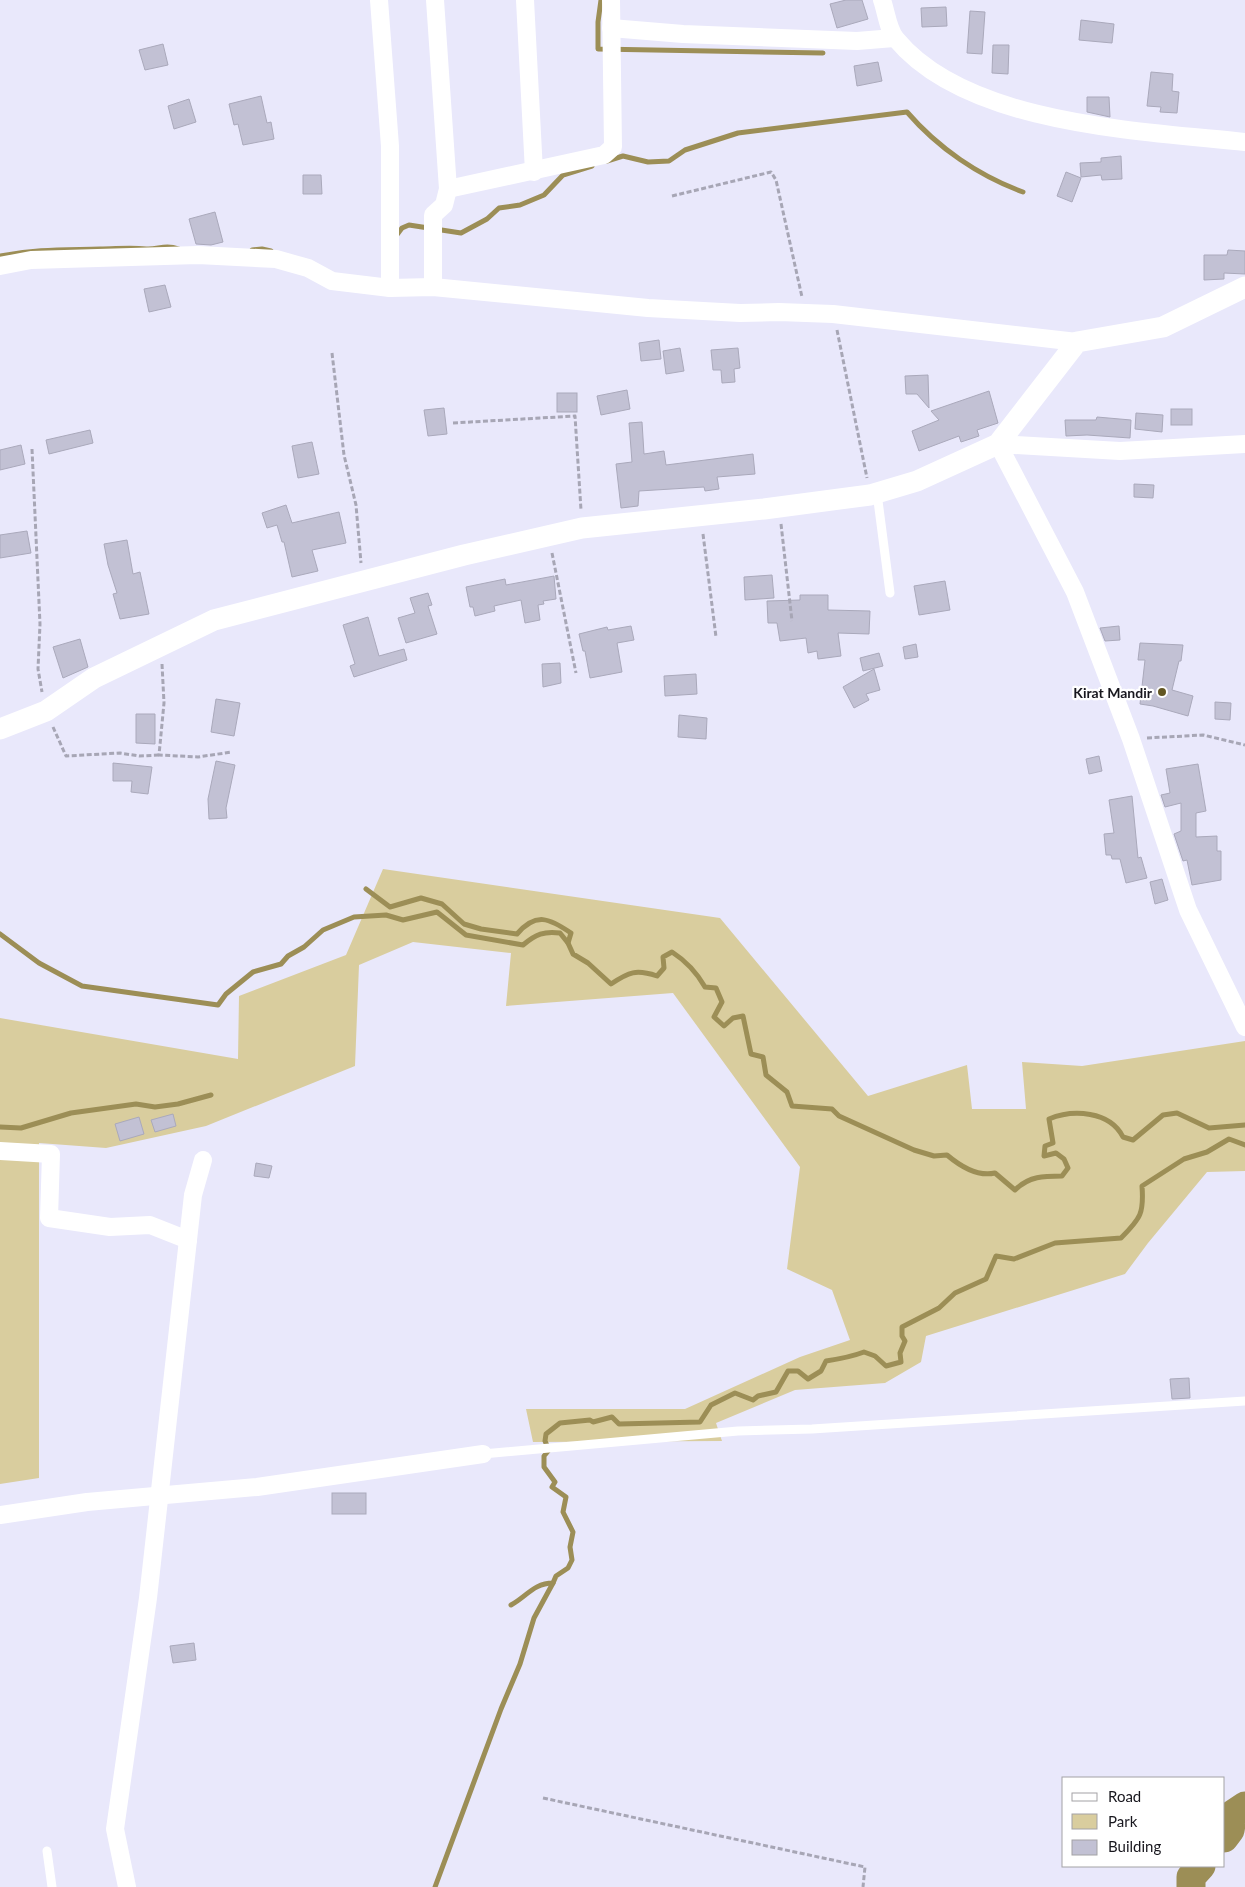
<svg xmlns="http://www.w3.org/2000/svg" width="1245" height="1887" viewBox="0 0 1245 1887" font-family="Lato,sans-serif">
	<style>
		.green { fill: #d9cd9e }
		.lines { fill: none; stroke-linecap: round; stroke-linejoin: round }
		.stream { stroke: #9c8e56; stroke-width: 5 }
		.river { stroke: #9c8e56; stroke-width: 29 }
		.building { fill: #c2c1d4; stroke: #aaa9bb }
		.path { stroke: #a7a6b5; stroke-width: 3; stroke-dasharray: 5 2.5; stroke-linecap: butt }
		.service { stroke: #fff; stroke-width: 9 }
		.minor { stroke: #fff; stroke-width: 18 }
		.tertiary { stroke: #fff; stroke-width: 21 }
		.poi-dot { fill: #625622; stroke: #fff; stroke-width: 2 }
		.labels { text-anchor: middle; dominant-baseline: central; stroke-width: 4.5; stroke-linejoin: round; paint-order: stroke }
		.poi-label { font-size: 14px; font-weight: bold; fill: #18171e; stroke: #fff; text-anchor: end }
	</style>
	<rect width="100%" height="100%" fill="#e9e8fb"/>
	<polygon class="green" points="383,869 720,918 868,1096 967,1065 972,1109 1026,1109 1022,1062 1082,1066 1245,1041 1245,1171 1207,1172 1148,1243 1125,1274 926,1336 921,1362 885,1383 795,1390 716,1423 722,1441 533,1442 526,1409 685,1409 800,1357 850,1340 832,1290 787,1269 800,1167 673,993 506,1006 511,953 413,942 359,965 355,1066 206,1126 106,1148 39,1143 39,1478 0,1484 0,1018 238,1059 239,996 346,955"/>
	<g class="lines">
		<g class="stream">
			<polyline points="601,0 598,22 598,49 823,53"/>
			<path d="M607,161L623,156L648,162L669,161L685,150L738,133L907,112C938,148 979,176 1023,192"/>
			<polyline points="396,236 402,228 409,225 461,233 487,219 499,208 520,205 544,195 563,175 592,166"/>
			<polyline points="252,250 262,249 271,251"/>
			<path d="M0,256C36,249 64,250 100,249C116,249 130,247 146,249C158,250 164,244 179,249"/>
			<path d="M366,889L390,907L421,898L442,904L464,924L481,929L517,934C536,912 549,918 571,933L568,943L573,954L588,963L611,984C629,972 636,969 657,976L664,968L663,957L672,952C686,961 697,973 705,987L716,988L722,1002L714,1017L724,1026L733,1018L743,1016L751,1054L763,1057L766,1075L787,1092L792,1106L832,1109L839,1116L914,1150L934,1156L947,1155C960,1166 978,1177 995,1173L1015,1190C1029,1176 1044,1176 1062,1176L1068,1168L1064,1159L1056,1153L1044,1156L1045,1146L1053,1143L1049,1119C1073,1109 1110,1111 1123,1137L1133,1140L1163,1115L1177,1113L1209,1128L1245,1125"/>
			<path d="M0,934L39,963L82,986L218,1005L226,994L253,972L281,964L288,956L304,947L323,930L354,917L386,915L403,920L437,912L466,935L523,945C536,934 544,931 560,933L568,943"/>
			<polyline points="0,1127 21,1128 71,1113 136,1104 155,1107 178,1104 211,1095"/>
			<path d="M511,1605C526,1597 534,1583 553,1583L556,1576L568,1568L572,1560L570,1547L573,1532L563,1512L566,1497L552,1487L555,1482L544,1467V1456L549,1450L545,1441L546,1434L560,1423L590,1420L593,1422L612,1417L619,1424L700,1422L711,1405L735,1393L753,1400L758,1396L776,1392L788,1371H798L808,1379L821,1371L826,1361C839,1359 851,1357 864,1352L875,1356L886,1366L901,1362L900,1353L905,1341L902,1336V1327L939,1308L955,1293L986,1279L996,1256L1014,1259L1055,1243L1121,1238C1141,1218 1144,1213 1142,1186L1184,1159L1207,1152L1229,1139L1245,1145"/>
			<polyline points="435,1887 501,1709 520,1664 534,1618 553,1583"/>
		</g>
		<g class="river">
			<polyline points="1224,1838 1230,1830 1233,1814 1245,1806"/>
			<polyline points="1191,1887 1191,1877 1201,1866"/>
		</g>
	</g>
	<g class="building">
		<polygon points="846,0 862,0 868,19 837,28 830,4"/>
		<polygon points="946,7 947,26 922,27 921,8"/>
		<polygon points="970,11 985,12 982,54 967,53"/>
		<polygon points="1081,20 1114,24 1112,43 1079,40"/>
		<polygon points="163,44 168,65 145,70 139,50"/>
		<polygon points="993,45 1009,45 1008,74 992,73"/>
		<polygon points="878,62 882,81 857,86 854,66"/>
		<polygon points="1151,72 1173,74 1172,91 1179,92 1177,113 1160,112 1161,107 1147,106"/>
		<polygon points="261,96 267,123 271,122 274,139 243,145 238,124 234,125 229,104"/>
		<polygon points="1087,97 1109,97 1110,117 1087,112"/>
		<polygon points="189,99 196,122 174,129 168,106"/>
		<polygon points="1121,156 1122,179 1102,180 1101,175 1081,177 1080,163 1101,162 1101,158"/>
		<polygon points="1066,172 1081,178 1072,202 1057,196"/>
		<polygon points="303,175 321,175 322,194 303,194"/>
		<polygon points="215,212 223,242 211,245 196,244 189,219"/>
		<polygon points="1228,250 1245,251 1245,274 1224,273 1224,279 1204,280 1204,255 1227,255"/>
		<polygon points="165,285 171,307 149,312 144,289"/>
		<polygon points="659,340 661,359 641,361 639,343"/>
		<polygon points="680,348 684,371 666,374 663,351"/>
		<polygon points="738,348 740,368 734,369 735,382 722,383 721,370 713,370 711,350"/>
		<polygon points="928,375 929,408 917,394 906,394 905,376"/>
		<polygon points="627,390 630,409 601,415 597,396"/>
		<polygon points="989,391 998,423 977,430 979,436 961,442 959,436 919,451 912,431 939,420 931,411"/>
		<rect x="557" y="393" width="20" height="19"/>
		<polygon points="444,408 447,434 428,436 424,410"/>
		<rect x="1171" y="409" width="21" height="16"/>
		<polygon points="1136,413 1163,415 1162,432 1135,429"/>
		<polygon points="1097,417 1131,420 1130,438 1087,435 1066,436 1065,420 1096,420"/>
		<polygon points="642,422 644,454 664,451 666,465 753,454 755,474 717,477 719,489 705,491 704,487 639,491 638,506 621,508 616,464 632,462 629,423"/>
		<polygon points="90,430 93,443 49,454 46,440"/>
		<polygon points="312,442 319,474 298,478 292,446"/>
		<polygon points="21,445 25,464 0,470 0,450"/>
		<polygon points="1134,484 1154,485 1153,498 1134,497"/>
		<polygon points="286,505 292,523 339,512 346,543 312,550 318,571 292,577 284,542 282,542 277,525 267,528 262,513"/>
		<polygon points="27,531 31,553 0,558 0,535"/>
		<polygon points="127,540 133,574 140,572 149,614 120,619 113,594 117,593 108,565 104,544"/>
		<polygon points="772,575 774,598 745,600 744,577"/>
		<polygon points="554,576 556,599 543,601 544,604 538,605 540,620 525,623 521,600 494,606 495,611 475,616 473,607 470,607 466,587 505,579 506,585"/>
		<polygon points="945,581 950,610 919,615 914,586"/>
		<polygon points="428,593 432,605 428,606 437,634 406,643 398,618 415,613 410,598"/>
		<polygon points="800,595 828,595 828,610 870,611 869,634 838,633 841,656 818,659 817,651 808,653 806,638 780,641 777,623 768,623 767,601 800,600"/>
		<polygon points="368,617 379,656 404,649 407,660 354,677 350,666 355,664 343,625"/>
		<polygon points="631,626 634,640 617,643 622,672 590,678 585,651 583,651 579,634 607,627 608,630"/>
		<polygon points="1119,626 1120,640 1105,641 1100,628"/>
		<polygon points="80,639 88,667 63,678 53,647"/>
		<polygon points="1140,643 1183,645 1181,661 1179,661 1172,690 1193,696 1188,716 1153,706 1140,704 1145,660 1138,660"/>
		<polygon points="916,644 918,657 905,659 903,647"/>
		<polygon points="879,653 883,666 863,671 860,658"/>
		<polygon points="560,663 561,683 543,687 542,664"/>
		<polygon points="874,669 880,690 866,694 869,700 854,708 843,687"/>
		<polygon points="696,674 697,694 665,696 664,676"/>
		<polygon points="216,699 240,703 234,736 211,732"/>
		<polygon points="1215,702 1231,703 1230,720 1215,719"/>
		<polygon points="136,714 155,714 155,744 136,743"/>
		<polygon points="679,715 707,718 706,739 678,737"/>
		<polygon points="1099,756 1102,771 1089,774 1086,759"/>
		<polygon points="216,761 235,765 226,808 227,818 209,819 208,799"/>
		<polygon points="113,763 152,767 148,794 131,792 132,781 113,781"/>
		<polygon points="1198,764 1206,811 1196,813 1196,837 1217,836 1217,851 1221,851 1221,880 1192,885 1187,860 1183,861 1174,834 1181,831 1181,803 1165,807 1161,795 1170,793 1166,769"/>
		<polygon points="1132,796 1138,858 1141,857 1147,878 1126,883 1120,859 1112,859 1111,855 1106,855 1104,834 1114,833 1109,800"/>
		<polygon points="1162,879 1168,900 1155,904 1150,882"/>
		<polygon points="173,1114 176,1126 155,1132 151,1120"/>
		<polygon points="139,1117 144,1134 120,1141 115,1124"/>
		<polygon points="256,1163 272,1166 269,1178 254,1176"/>
		<polygon points="1189,1378 1190,1398 1172,1399 1170,1379"/>
		<rect x="332" y="1493" width="34" height="21"/>
		<polygon points="194,1643 196,1660 173,1663 170,1646"/>
	</g>
	<g class="lines">
		<g class="path">
			<polyline points="672,196 771,172 776,180 802,297"/>
			<polyline points="837,330 867,478"/>
			<polyline points="332,353 344,455 356,505 361,563"/>
			<polyline points="453,423 575,416 581,510"/>
			<polyline points="32,449 40,624 38,669 42,692"/>
			<polyline points="781,524 792,621"/>
			<polyline points="703,534 716,637"/>
			<polyline points="552,553 576,673"/>
			<polyline points="162,664 164,703 159,755 198,757 232,752"/>
			<polyline points="53,727 66,756 120,753 139,756 159,755"/>
			<polyline points="1147,738 1203,735 1245,745"/>
			<polyline points="543,1798 865,1867 863,1887"/>
		</g>
		<g class="service">
			<polyline points="877,493 890,593"/>
			<polyline points="483,1454 738,1431 812,1429 1245,1401"/>
			<polyline points="47,1851 52,1887"/>
		</g>
		<g class="minor">
			<polyline points="379,0 390,146 390,288"/>
			<polyline points="525,0 534,172"/>
			<path d="M882,0C886,11 888,30 896,39C967,125 1141,131 1245,142"/>
			<polyline points="611,28 683,34 857,41 894,38"/>
			<polyline points="448,189 604,155 613,147 611,0"/>
			<polyline points="0,266 31,260 198,255 276,259 308,268 332,281 390,288 433,287 648,308 740,313 779,312 833,314 1077,342"/>
			<polyline points="433,287 433,215 444,205 448,189 435,0"/>
			<polyline points="998,444 1075,592 1131,739 1188,910 1245,1027"/>
			<polyline points="998,444 1120,451 1245,444"/>
			<polyline points="0,1151 51,1154 49,1218 110,1227 150,1225 188,1240"/>
			<polyline points="0,1515 87,1502 257,1487 483,1454"/>
			<polyline points="127,1887 115,1829 148,1598 193,1195 203,1160"/>
		</g>
		<polyline class="tertiary" points="0,729 46,711 94,678 214,620 464,555 582,528 764,509 870,495 917,481 998,444 1077,342 1163,327 1245,287"/>
	</g>
	<circle class="poi-dot" cx="1162" cy="692" r="5"/>
	<g class="labels">
		<g class="poi-label">
			<text x="1152" y="692">Kirat Mandir</text>
		</g>
	</g>
	<rect x="1062" y="1777" width="162" height="90" fill="#ffffff" stroke="#a3a2a5"/>
	<rect x="1072" y="1793" width="25" height="8" fill="#ffffff" stroke="#a3a2a5"/>
	<text x="1108" y="1802" font-size="15" fill="#18171e">Road</text>
	<rect x="1072" y="1814" width="25" height="15" fill="#d9cd9e" stroke="#a3a2a5"/>
	<text x="1108" y="1827" font-size="15" fill="#18171e">Park</text>
	<rect x="1072" y="1840" width="25" height="15" fill="#c2c1d4" stroke="#a3a2a5"/>
	<text x="1108" y="1852" font-size="15" fill="#18171e">Building</text>
</svg>
